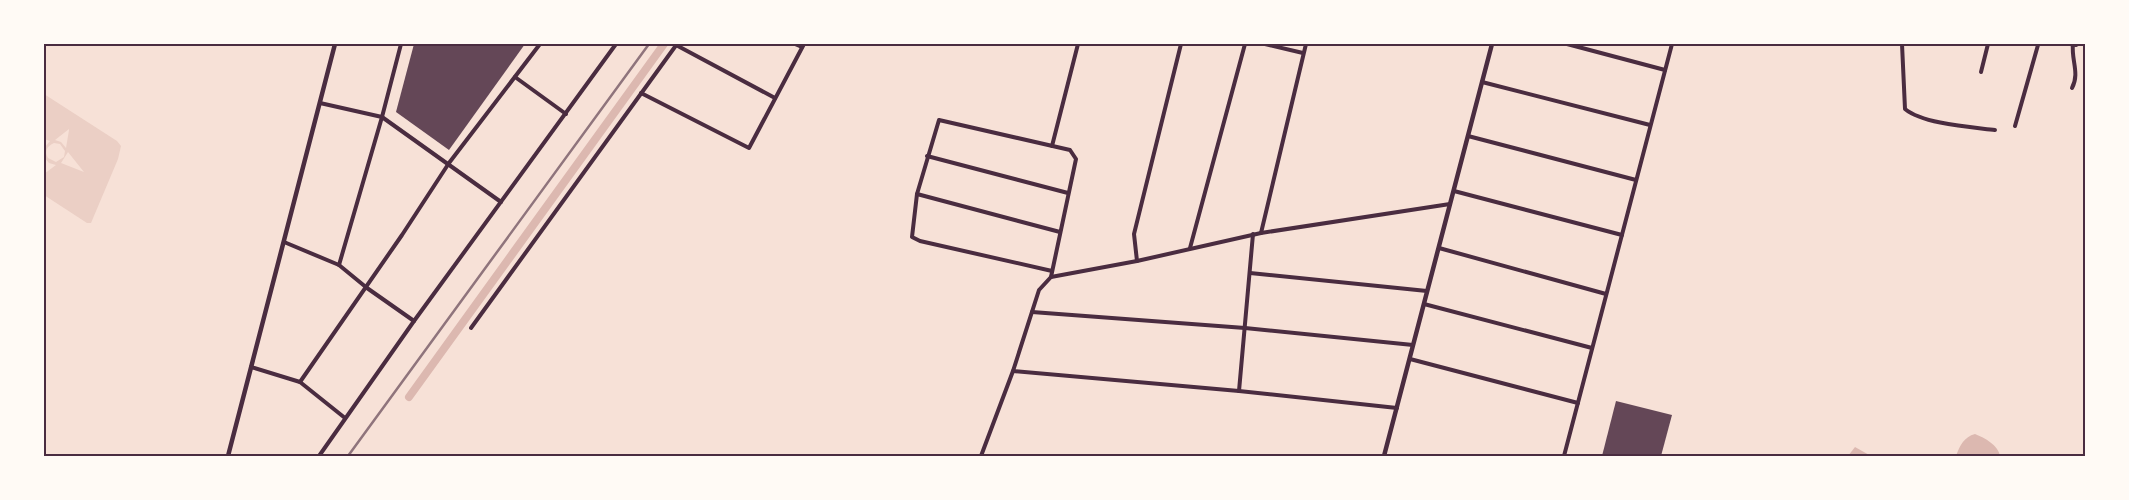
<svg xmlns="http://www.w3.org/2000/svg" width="2129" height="500" viewBox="0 0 2129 500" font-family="'Work Sans',sans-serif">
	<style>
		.green { fill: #ebcfc5; fill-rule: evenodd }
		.water { fill: #dcb8b0 }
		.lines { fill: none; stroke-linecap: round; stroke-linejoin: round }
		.canal { stroke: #dcb8b0; stroke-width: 8 }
		.building { fill: #644757 }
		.minor { stroke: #4a2c40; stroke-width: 4 }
		.tertiary { stroke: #4a2c40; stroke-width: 4.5 }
		.rail { stroke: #8f747c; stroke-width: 2.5 }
		.neatline { fill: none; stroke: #4a2c40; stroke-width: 2 }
	</style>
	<rect width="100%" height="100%" fill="#f7e1d7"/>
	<path class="green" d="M44,94L117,141L121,146L118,159L91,223H87L44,195V174L56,165L49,163L44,157V148L50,141L44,139ZM69,129V130L66,148L61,142L55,140ZM54,143L60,144L65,151L64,157L56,162L48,158C44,151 47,146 54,143ZM68,152L84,172L61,163Z"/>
	<g class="water">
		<path d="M1975,434C1985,438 1998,445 2000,456H1956C1960,445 1964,437 1975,434Z"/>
		<polygon points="1855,447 1871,456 1848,456"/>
	</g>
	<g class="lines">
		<polyline class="canal" points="409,397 664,44"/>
	</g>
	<g class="building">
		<polygon points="414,44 525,44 449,150 396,112"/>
		<polygon points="1616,401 1672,415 1661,456 1602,456"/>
	</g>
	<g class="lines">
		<g class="minor">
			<polyline points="795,44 802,47"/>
			<polyline points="1265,44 1303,53"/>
			<polyline points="1567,44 1665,70"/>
			<path d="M1902,44L1905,109C1923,124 1971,127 1995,130"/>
			<polyline points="2031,44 2044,44"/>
			<polyline points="2070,44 2076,45 2078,44"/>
			<polyline points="676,45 775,98"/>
			<polyline points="1981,72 1988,44"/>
			<polyline points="515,77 566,114"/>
			<polyline points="1482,82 1650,125"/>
			<path d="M2072,88C2080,73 2071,60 2073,44"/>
			<polyline points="641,93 749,148 804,44"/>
			<polyline points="320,103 382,117 501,202"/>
			<polyline points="2015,126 2038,45"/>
			<polyline points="1468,136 1636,180"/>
			<polyline points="1052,146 1078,44"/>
			<polyline points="927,156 1068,193"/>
			<polyline points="1454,191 1622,235"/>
			<polyline points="917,194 1060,232"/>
			<polyline points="1261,233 1306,44"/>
			<polyline points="284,242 339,265 367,288 414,321"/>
			<polyline points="1190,248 1245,44"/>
			<polyline points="1439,248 1606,294"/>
			<polyline points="1137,261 1134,234 1181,44"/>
			<polyline points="339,265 382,117 401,44"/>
			<polyline points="1250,273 1427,291"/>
			<polyline points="1051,277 1076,159 1070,150 939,120 917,194 912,237 920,241 1052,271"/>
			<polyline points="1424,304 1592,348"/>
			<polyline points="1032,312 1245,328 1413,345"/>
			<polyline points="471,328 677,44"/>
			<polyline points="1410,359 1578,403"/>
			<polyline points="251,367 300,382 345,418"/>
			<polyline points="1013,371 1239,391 1397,408"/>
			<polyline points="300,382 402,235 449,163 540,44"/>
			<polyline points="1239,391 1253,234"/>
			<polyline points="319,456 414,321 616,44"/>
			<polyline points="981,456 1013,371 1039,290 1051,277 1137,261 1261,233 1450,204"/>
			<polyline points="1564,456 1672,44"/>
		</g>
		<g class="tertiary">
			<polyline points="228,456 335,44"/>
			<polyline points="1384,456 1492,44"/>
		</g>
		<polyline class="rail" points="348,456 649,44"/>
	</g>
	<rect width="2129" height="500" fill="none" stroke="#fffaf5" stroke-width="90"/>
	<rect x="45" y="45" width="2039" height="410" class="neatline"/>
</svg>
